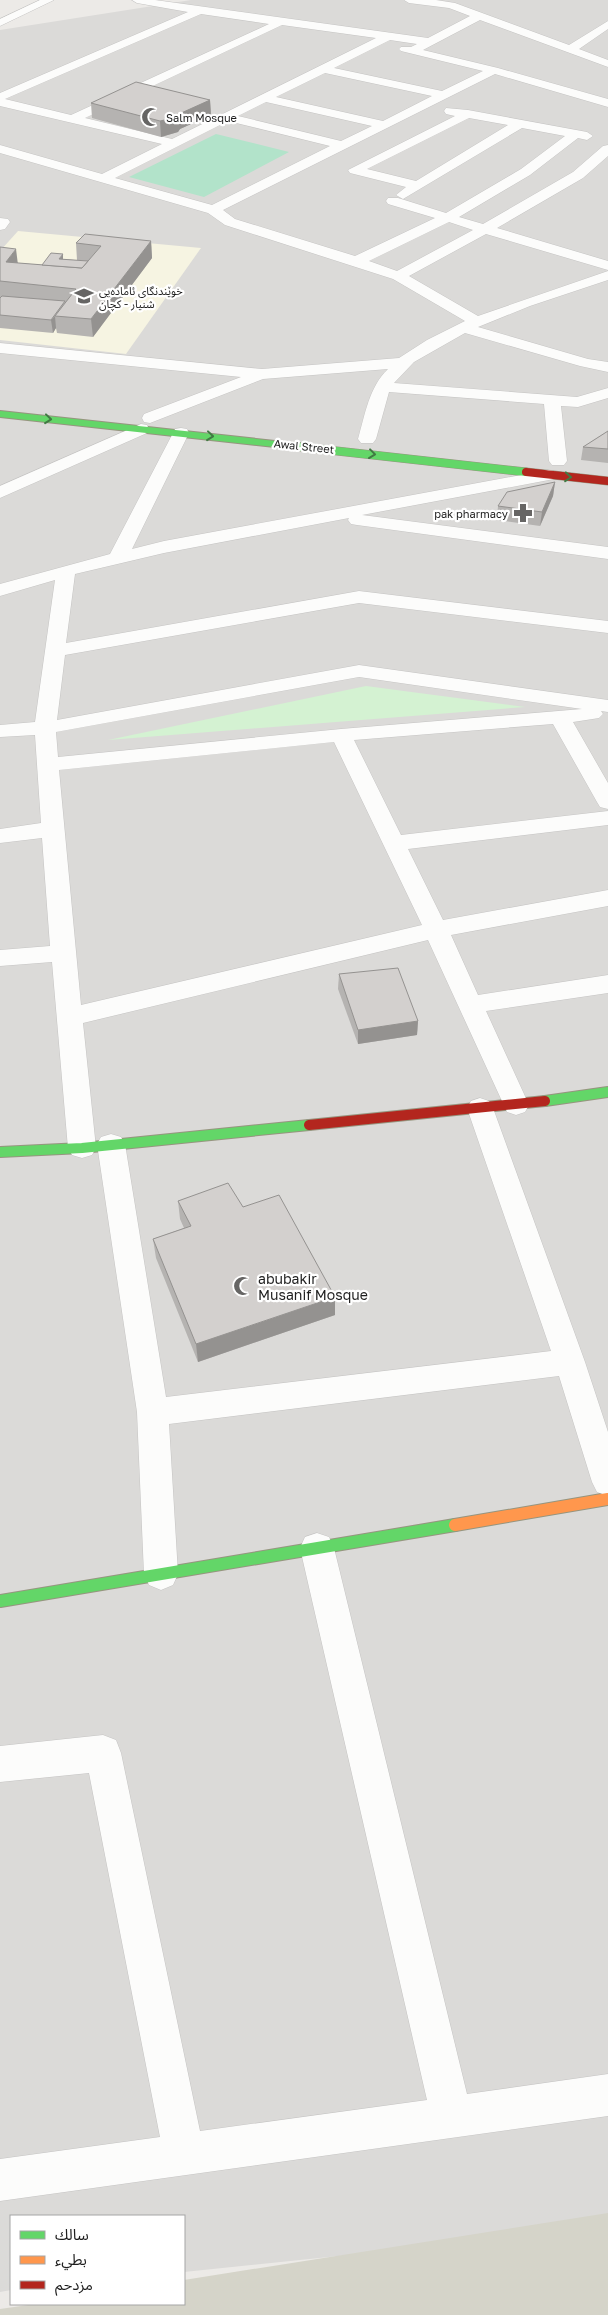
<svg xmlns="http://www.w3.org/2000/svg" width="608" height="2315" viewBox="0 0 608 2315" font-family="'Golos Text','Noto Sans Arabic',sans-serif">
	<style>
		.residential { fill: #dbdad8 }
		.education { fill: #f6f4e2 }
		.construction { fill: #d5d4c9 }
		.park { fill: #d4f2d2 }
		.pitch { fill: #b2e3ca }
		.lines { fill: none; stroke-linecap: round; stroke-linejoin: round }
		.street-casing { stroke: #c5c4c3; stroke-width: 1 }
		.fast-far3-casing { stroke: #96957f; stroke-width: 8 }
		.fast-far2-casing { stroke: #96957f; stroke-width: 9 }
		.fast-far1-casing { stroke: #96957f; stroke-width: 12 }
		.fast-casing { stroke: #96957f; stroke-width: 14 }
		.slow-casing { stroke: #96957f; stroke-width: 14 }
		.jam-far1-casing { stroke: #96957f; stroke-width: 9 }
		.jam-casing { stroke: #96957f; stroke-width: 12 }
		.street { fill: #fcfcfb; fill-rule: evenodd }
		.fast-far3 { stroke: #63d668; stroke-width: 6 }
		.fast-far2 { stroke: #63d668; stroke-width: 8 }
		.fast-far1 { stroke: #63d668; stroke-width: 10 }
		.fast { stroke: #63d668; stroke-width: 12 }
		.slow { stroke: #ff974d; stroke-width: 12 }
		.jam-far1 { stroke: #b3261e; stroke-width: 8 }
		.jam { stroke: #b3261e; stroke-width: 10 }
		.wall { fill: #b5b3b1 }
		.shaded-wall { fill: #949290 }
		.building { fill: #d3d0ce; stroke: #949290 }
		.oneway { stroke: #407a43 }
		.labels { text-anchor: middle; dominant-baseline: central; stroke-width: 4.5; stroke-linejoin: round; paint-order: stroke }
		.far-poi-label { font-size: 11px; fill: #1e1e1e; stroke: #fff; text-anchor: start }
		.far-street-label { font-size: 11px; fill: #1e1e1e; stroke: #fff }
		.poi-label { font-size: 14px; fill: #1e1e1e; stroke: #fff; text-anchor: start }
	</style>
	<rect width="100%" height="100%" fill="#eceae7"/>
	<polygon class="residential" points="191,0 608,0 608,2228 184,2272 184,2216 11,2216 11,2290 0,2292 0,30"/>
	<polygon class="education" points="18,231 201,248 126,354 0,340 0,251"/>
	<polygon class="construction" points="608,2213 608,2315 0,2315 0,2309 35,2304 184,2304 184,2280"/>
	<polygon class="park" points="366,686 525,707 108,740"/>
	<polygon class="pitch" points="216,134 289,152 204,197 129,177"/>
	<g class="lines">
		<g class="street-casing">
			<g id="street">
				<polygon points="40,0 54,0 0,26 0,19"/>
				<path d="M132,0H155L428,38L470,16L449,8L409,3L404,0H436L455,3L569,45L608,21V29L579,49L608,60V67L480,20L423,50L498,68L608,99V107L495,74L223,210L235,219L355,256L435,218L388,204L386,201L388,198H398L446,213L521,169L565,136L522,128L403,199L396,195L406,187L350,173L348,170L455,116L446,114L444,111L446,108L468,110L587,132L593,136L587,140L578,138L530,175L459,217L483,224L573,172L603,146L608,145V156L583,178L497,228L608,261V270L486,234L409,276L478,316L608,271V280L530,306L478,327L588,359L608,362V372L580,366L465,333L414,362L394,383L577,397L608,388V398L578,407L561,406L567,461L564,465H552L549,461L544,404L389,392L376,439L373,443H361L358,439C365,415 369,387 388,369L263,379L150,423L144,422L142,418L144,414L241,377L0,353V343L262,369L399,358L427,340L465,321L393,279L225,225L208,213L0,153V145L102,174L162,144L0,106V93L188,12L137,3ZM201,14L269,24L71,115L5,99ZM282,25L376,38L172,139L85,118ZM390,40L417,44L411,47H401L399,49L401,51L483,71L442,91L334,68ZM325,73L432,96L383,121L276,97ZM266,102L372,126L341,141L238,116ZM469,118L508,125L416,181L367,169ZM228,121L330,146L212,205L115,178ZM449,222L473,230L397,271L369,261Z"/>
				<polygon points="0,218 8,219 10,222 5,229 0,230"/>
				<polygon points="141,424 147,425 149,429 147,433 0,498 0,486"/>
				<path d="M181,428L187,429L189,433L132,549L164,541L548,470L554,471L557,475L554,479L362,515L608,547V559L357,525L351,524L348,520L349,518L164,553L75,574L66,643L359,591L608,621V633L359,603L65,655L57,720L359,665L608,700V712L601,711L603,714L599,718L573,722L608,783V809L600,807L597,802L553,724L354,740L401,835L608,811V825L408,849L443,920L608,890V906L451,935L478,995L608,975V993L486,1011L529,1105L525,1112L516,1115L507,1112L428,940L83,1023L96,1148L92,1155L82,1158L72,1155L68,1148L52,962L0,966V950L50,946L42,838L0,843V829L41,823L35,735L0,737V725L35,722L55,580L0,596V584L110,554L173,433L175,429ZM359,677L582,709L341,729L58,757L56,732ZM334,742L422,925L81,1005L59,770Z"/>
				<polygon points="480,1098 489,1101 493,1108 585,1362 608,1432 608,1496 597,1492 592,1482 559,1376 169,1424 178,1574 173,1585 161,1590 149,1585 144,1574 137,1412 97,1144 101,1137 111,1134 121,1137 125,1144 166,1397 551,1351 467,1108 471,1101"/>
				<polygon points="317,1533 329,1537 334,1548 467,2094 608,2074 608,2116 0,2201 0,2159 160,2137 89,1773 0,1782 0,1746 103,1735 116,1740 121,1753 200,2131 427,2100 300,1548 305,1537"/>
			</g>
		</g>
		<g class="fast-far3-casing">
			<polyline id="fast-far3" points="0,414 303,447"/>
		</g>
		<g class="fast-far2-casing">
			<polyline id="fast-far2" points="292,446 526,472"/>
		</g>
		<g class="fast-far1-casing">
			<g id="fast-far1">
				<polyline points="545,1101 608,1092"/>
				<polyline points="0,1152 82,1148 309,1125"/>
			</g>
		</g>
		<g class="fast-casing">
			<polyline id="fast" points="0,1601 455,1525"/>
		</g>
		<g class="slow-casing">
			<polyline id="slow" points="455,1525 608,1499"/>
		</g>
		<g class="jam-far1-casing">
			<polyline id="jam-far1" points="526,472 608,481"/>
		</g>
		<g class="jam-casing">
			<polyline id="jam" points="309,1125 545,1101"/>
		</g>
		<use href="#street" class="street"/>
		<use href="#fast-far3" class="fast-far3"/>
		<use href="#fast-far2" class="fast-far2"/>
		<use href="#fast-far1" class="fast-far1"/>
		<use href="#fast" class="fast"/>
		<use href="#slow" class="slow"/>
		<use href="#jam-far1" class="jam-far1"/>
		<use href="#jam" class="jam"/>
	</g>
	<g class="wall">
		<polygon points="210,100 211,115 180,129 178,132 161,137 92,118 91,103"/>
		<polygon points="151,241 152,258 93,337 57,333 56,328 53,333 0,328 0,247 18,263 42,265 63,259 87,261 77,260 76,243"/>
		<polygon points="608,431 608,463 581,460 583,447"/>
		<polygon points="555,482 553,496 540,526 497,520 498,506"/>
		<polygon points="339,974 418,1021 417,1035 358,1044 338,989"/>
		<polygon points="178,1201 243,1207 335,1315 198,1362 156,1258 153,1239 184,1228 180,1219"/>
	</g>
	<g class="shaded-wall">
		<polygon points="210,100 211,115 180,129 178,132 161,137 160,121"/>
		<polygon points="151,241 152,258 93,337 91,319"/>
		<polygon points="16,249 18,265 6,262"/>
		<polygon points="63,254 63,261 59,259"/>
		<polygon points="55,316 56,328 53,333 51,320"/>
		<polygon points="555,482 553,496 540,526 542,512"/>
		<polygon points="418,1021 417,1035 358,1044 358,1030"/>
		<polygon points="335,1297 335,1315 198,1362 196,1344"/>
	</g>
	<g class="building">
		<polygon points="136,82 210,100 179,114 178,117 160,121 91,103"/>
		<polygon points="85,234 151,241 91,319 55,316 76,289 0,281 0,247 16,249 6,262 82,268 101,246 76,243"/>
		<polygon points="51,253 63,254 59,259 88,261 82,268 42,265"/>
		<polygon points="2,296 65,301 51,320 0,315 0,298"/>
		<polygon points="608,431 608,449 583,447"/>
		<polygon points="555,482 542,512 498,506 507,492"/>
		<polygon points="398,968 418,1021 358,1030 339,974"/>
		<polygon points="228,1183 243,1207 279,1195 335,1297 196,1344 153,1239 191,1226 178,1201"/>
	</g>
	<defs><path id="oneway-chevron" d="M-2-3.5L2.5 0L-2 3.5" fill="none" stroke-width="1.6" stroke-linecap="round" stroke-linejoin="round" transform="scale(1.25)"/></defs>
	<g class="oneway">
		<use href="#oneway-chevron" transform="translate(48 419) rotate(6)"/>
		<use href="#oneway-chevron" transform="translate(210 436) rotate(6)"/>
		<use href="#oneway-chevron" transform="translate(372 454) rotate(7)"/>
		<use href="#oneway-chevron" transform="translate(568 477) rotate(5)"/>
	</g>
	<defs>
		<g id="mosque-bare" transform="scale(1.5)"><path d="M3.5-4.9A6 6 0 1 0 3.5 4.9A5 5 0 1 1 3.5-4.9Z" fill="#666564" stroke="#fff" stroke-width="2.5" paint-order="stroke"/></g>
		<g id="school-bare" transform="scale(1.5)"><path d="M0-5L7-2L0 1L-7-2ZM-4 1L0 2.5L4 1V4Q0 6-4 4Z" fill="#666564" stroke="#fff" stroke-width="2.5" paint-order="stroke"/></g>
		<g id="pharmacy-bare" transform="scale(1.5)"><path d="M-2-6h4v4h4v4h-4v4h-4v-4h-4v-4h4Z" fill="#666564" stroke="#fff" stroke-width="2.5" paint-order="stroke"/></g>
	</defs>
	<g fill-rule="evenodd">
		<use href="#mosque-bare" x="151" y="117"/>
		<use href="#school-bare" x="84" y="296"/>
		<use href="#pharmacy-bare" x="523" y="513"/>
		<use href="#mosque-bare" x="243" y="1286"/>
	</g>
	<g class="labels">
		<g class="far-poi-label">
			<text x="166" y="117">Salm Mosque</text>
			<text x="99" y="290">خوێندنگای ئامادەیی<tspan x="99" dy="13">شنیار - کچان</tspan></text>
			<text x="508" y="513" text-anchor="end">pak pharmacy</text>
		</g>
		<g class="far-street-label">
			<text transform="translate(304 446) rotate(6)">Awal Street</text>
		</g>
		<g class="poi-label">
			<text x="258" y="1278">abubakir<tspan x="258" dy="16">Musanif Mosque</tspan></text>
		</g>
	</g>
	<rect x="10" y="2215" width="175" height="90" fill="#ffffff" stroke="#a5a5a5"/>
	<rect x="20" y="2231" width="25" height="8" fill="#63d668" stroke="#a5a5a5"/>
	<text x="55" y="2240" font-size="15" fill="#1e1e1e">سالك</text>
	<rect x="20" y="2256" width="25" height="8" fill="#ff974d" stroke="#a5a5a5"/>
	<text x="55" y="2265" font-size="15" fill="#1e1e1e">بطيء</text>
	<rect x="20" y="2281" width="25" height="8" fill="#b3261e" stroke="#a5a5a5"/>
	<text x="55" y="2290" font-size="15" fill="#1e1e1e">مزدحم</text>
</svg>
